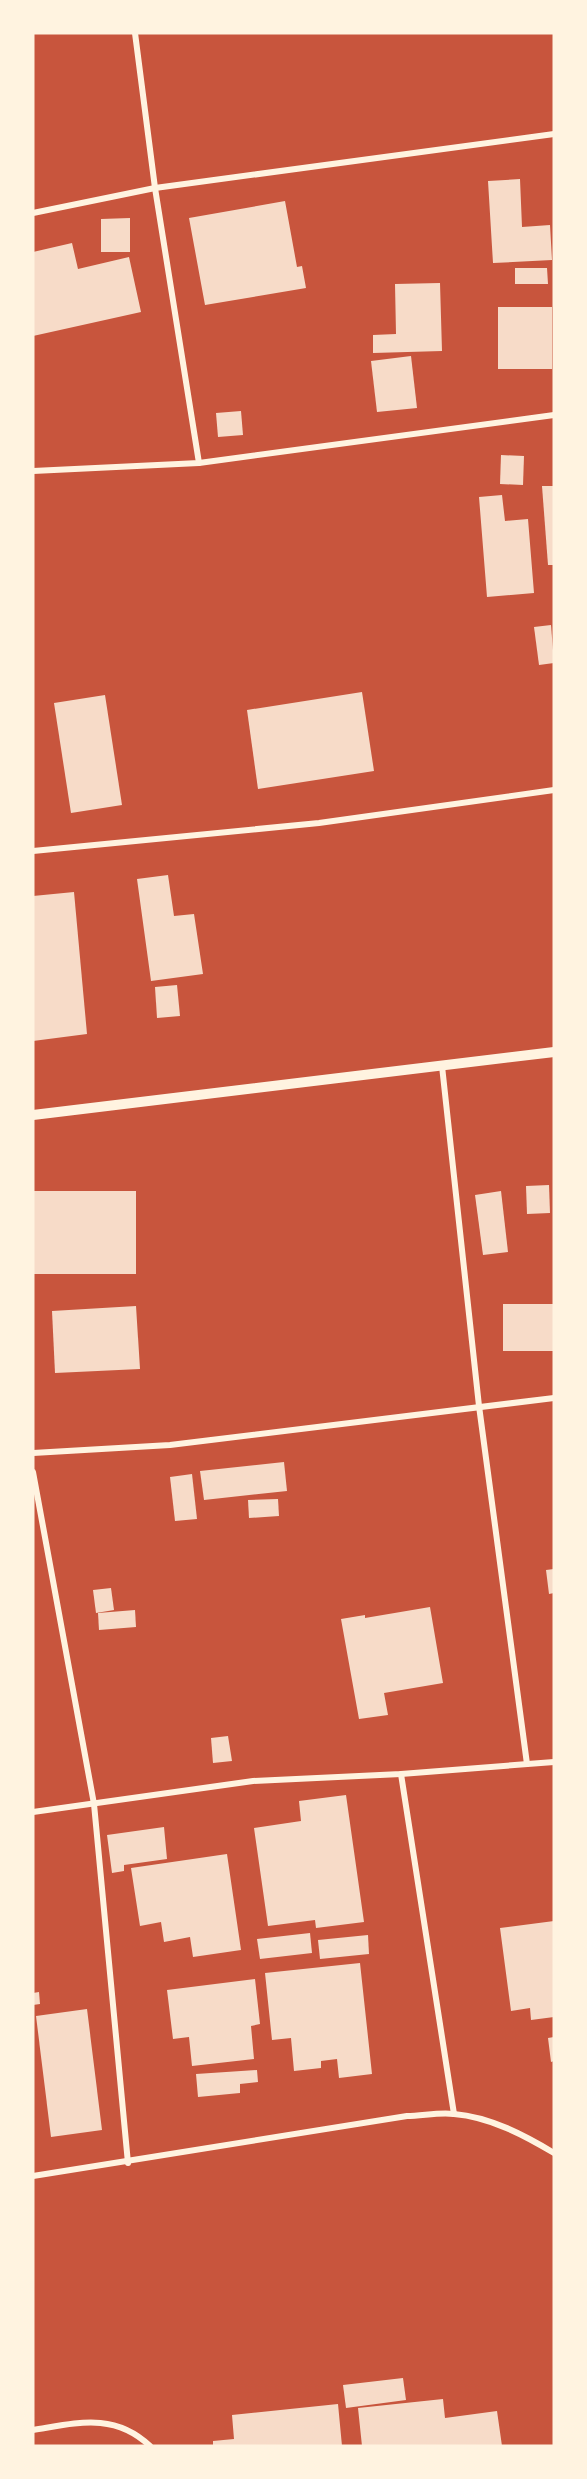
<svg xmlns="http://www.w3.org/2000/svg" width="587" height="2479" viewBox="0 0 587 2479" font-family="'Roboto Condensed',sans-serif">
	<style>
		.building { fill: #f7dbc8 }
		.lines { fill: none; stroke-linecap: round; stroke-linejoin: round }
		.minor { stroke: #fff3e0; stroke-width: 6 }
		.tertiary { stroke: #fff3e0; stroke-width: 10 }
	</style>
	<rect width="100%" height="100%" fill="#c8553d"/>
	<g class="building">
		<polygon points="520,179 522,227 550,225 552,260 493,263 488,181"/>
		<polygon points="285,201 297,267 302,266 306,288 205,305 189,218"/>
		<polygon points="130,218 130,252 101,252 101,219"/>
		<polygon points="72,243 78,269 129,257 141,312 33,336 33,252"/>
		<polygon points="515,268 547,268 548,284 515,284"/>
		<polygon points="440,283 442,351 373,353 373,335 396,334 395,284"/>
		<rect x="498" y="307" width="54" height="62"/>
		<polygon points="411,356 417,408 377,412 371,361"/>
		<polygon points="241,411 243,435 218,437 216,413"/>
		<polygon points="501,455 524,456 523,485 500,484"/>
		<polygon points="542,486 554,486 554,565 548,565"/>
		<polygon points="502,495 505,521 528,519 534,593 487,597 479,497"/>
		<polygon points="551,625 554,663 539,665 534,627"/>
		<polygon points="362,692 374,771 258,789 247,710"/>
		<polygon points="105,695 122,805 71,813 54,703"/>
		<polygon points="168,875 174,916 194,914 203,974 151,981 137,879"/>
		<polygon points="74,892 87,1034 33,1041 33,896"/>
		<polygon points="177,985 180,1016 157,1018 155,987"/>
		<polygon points="549,1185 550,1213 527,1214 526,1186"/>
		<rect x="33" y="1191" width="103" height="83"/>
		<polygon points="501,1191 508,1252 483,1255 475,1195"/>
		<rect x="503" y="1304" width="51" height="47"/>
		<polygon points="136,1306 140,1369 55,1373 52,1311"/>
		<polygon points="284,1462 287,1491 204,1500 200,1471"/>
		<polygon points="192,1474 197,1519 175,1521 170,1477"/>
		<polygon points="278,1499 279,1516 249,1518 248,1500"/>
		<polygon points="554,1569 554,1593 549,1594 546,1570"/>
		<polygon points="111,1588 114,1610 96,1613 93,1590"/>
		<polygon points="430,1607 443,1683 384,1693 388,1715 359,1719 341,1619 365,1615 365,1618"/>
		<polygon points="135,1610 136,1627 99,1630 98,1613"/>
		<polygon points="228,1736 232,1761 213,1763 211,1738"/>
		<polygon points="346,1795 364,1922 316,1928 315,1920 268,1926 254,1828 301,1821 299,1801"/>
		<polygon points="164,1827 167,1859 124,1865 124,1871 112,1873 107,1835"/>
		<polygon points="227,1854 241,1950 193,1957 190,1937 164,1942 161,1922 140,1926 131,1868"/>
		<polygon points="554,1921 554,2017 531,2020 530,2008 511,2011 500,1928"/>
		<polygon points="310,1933 312,1953 260,1959 257,1939"/>
		<polygon points="368,1935 369,1954 320,1959 318,1940"/>
		<polygon points="360,1963 372,2074 339,2078 337,2059 321,2061 321,2068 294,2071 291,2038 272,2040 265,1973"/>
		<polygon points="255,1979 260,2024 251,2026 254,2059 192,2066 189,2037 173,2039 167,1990"/>
		<polygon points="39,1992 40,2004 33,2005 33,1993"/>
		<polygon points="87,2009 102,2130 51,2137 36,2016"/>
		<polygon points="554,2037 554,2061 551,2062 548,2038"/>
		<polygon points="257,2070 258,2082 240,2084 240,2093 198,2097 196,2074"/>
		<polygon points="403,2378 406,2400 346,2408 343,2385"/>
		<polygon points="443,2399 445,2418 497,2411 502,2446 362,2446 358,2408"/>
		<polygon points="338,2404 342,2446 213,2446 213,2441 234,2439 232,2415"/>
	</g>
	<g class="lines">
		<g class="minor">
			<polyline points="135,33 155,188 199,463"/>
			<polyline points="33,213 155,188 554,134"/>
			<polyline points="33,471 199,463 554,415"/>
			<polyline points="33,851 319,823 554,790"/>
			<polyline points="442,1066 479,1406 527,1764"/>
			<polyline points="33,1453 170,1445 554,1398"/>
			<polyline points="33,1472 94,1804 128,2163"/>
			<polyline points="401,1774 454,2114"/>
			<polyline points="33,1812 253,1781 401,1774 554,1762"/>
			<path d="M33,2176L407,2116C422,2116 439,2112 454,2114C490,2117 524,2135 554,2153"/>
			<path d="M33,2430C77,2423 114,2412 150,2446"/>
		</g>
		<polyline class="tertiary" points="33,1115 554,1052"/>
	</g>
	<rect width="587" height="2479" fill="none" stroke="#fff3e0" stroke-width="69"/>
</svg>
